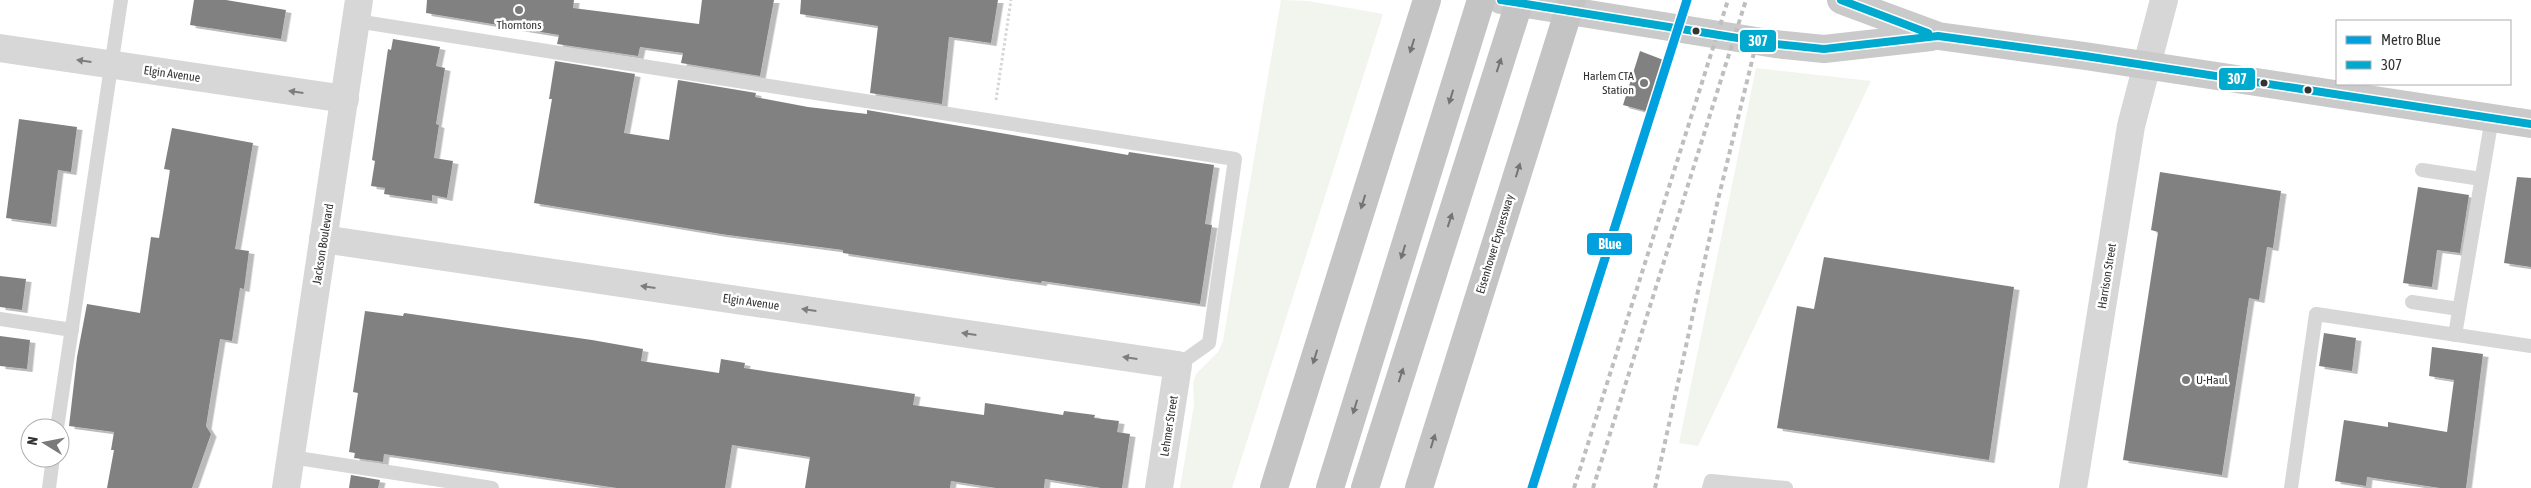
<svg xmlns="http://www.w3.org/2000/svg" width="2531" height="488" viewBox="0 0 2531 488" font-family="'Asap Condensed',sans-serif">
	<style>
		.green { fill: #f1f5ed }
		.building { fill: #818181; filter: url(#shadow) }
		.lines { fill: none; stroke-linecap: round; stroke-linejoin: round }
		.path { stroke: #d6d6d6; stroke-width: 3; stroke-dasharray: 2.5 2.5; stroke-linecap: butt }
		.service { stroke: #d7d7d7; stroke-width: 14 }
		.minor { stroke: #d7d7d7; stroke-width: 28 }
		.tertiary { stroke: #d7d7d7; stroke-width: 28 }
		.primary { stroke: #cacaca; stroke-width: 28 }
		.motorway { stroke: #c4c4c4; stroke-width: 28 }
		.rail { stroke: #bebebe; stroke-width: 4; stroke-dasharray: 5 4; stroke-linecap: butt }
		.bus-1-casing { stroke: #fff; stroke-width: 11 }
		.bus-1 { stroke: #00a9ce; stroke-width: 8 }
		.metro-1-casing { stroke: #fff; stroke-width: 12 }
		.metro-1 { stroke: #00a1de; stroke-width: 9 }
		.oneway { fill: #747474 }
		.oneway2 { fill: #7d7d7d }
		.poi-dot { fill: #7a7a7a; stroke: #fff; stroke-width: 2 }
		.bus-dot { fill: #333; stroke: #fff; stroke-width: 2 }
		.labels { text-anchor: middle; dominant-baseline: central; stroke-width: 5; stroke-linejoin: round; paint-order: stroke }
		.poi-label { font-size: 12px; fill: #333; stroke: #fff }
		.street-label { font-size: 12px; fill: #333; stroke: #fff }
		.line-badge { stroke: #fff; stroke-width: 2 }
		.badge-label { font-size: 14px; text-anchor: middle; font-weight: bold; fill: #fff }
	</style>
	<defs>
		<filter id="shadow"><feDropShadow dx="5.5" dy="3" stdDeviation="0" flood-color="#0004"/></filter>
	</defs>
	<rect width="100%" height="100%" fill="#fff"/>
	<g class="green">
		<polygon points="1281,0 1308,1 1383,14 1232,488 1180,488 1194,405 1193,383 1196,374 1218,352 1223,341"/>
		<polygon points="1756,68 1871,81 1698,446 1679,443"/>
	</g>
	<g class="building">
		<polygon points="194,0 226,0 286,10 281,39 190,25"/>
		<polygon points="427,0 574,0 573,8 699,24 702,0 774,0 760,76 681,63 683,53 640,47 638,56 557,44 559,35 426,13"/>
		<polygon points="801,0 998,0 991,43 949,37 942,104 870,93 878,26 800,14"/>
		<polygon points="393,39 440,47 436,66 445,68 436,124 439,125 434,158 453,161 447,198 432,195 432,201 384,194 385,188 371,186 375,161 372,160 383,83 388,49 391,50"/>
		<polygon points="1640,51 1666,61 1649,112 1623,105"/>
		<polygon points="555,61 635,74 624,133 669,140 678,80 756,93 755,97 808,107 867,114 867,110 1128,155 1129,152 1214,165 1205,224 1212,225 1200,304 1042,281 1041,283 1000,277 843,253 843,250 721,234 534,203 552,99 549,99"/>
		<polygon points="19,119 77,127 71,172 58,170 51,224 6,218"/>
		<polygon points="172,128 253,143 235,249 249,251 244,289 240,288 232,341 220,339 206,426 211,434 192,488 107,488 114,450 111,450 114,432 69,426 77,357 87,304 140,313 151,237 159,238 170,170 164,169"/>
		<polygon points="2160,172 2281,191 2273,248 2267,247 2259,300 2249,298 2222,475 2123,460 2158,232 2151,230"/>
		<polygon points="2517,177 2531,178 2531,267 2504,263"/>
		<polygon points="2418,187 2469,195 2460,253 2437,250 2432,287 2403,283"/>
		<polygon points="1824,257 2014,287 1989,460 1777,428 1797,306 1814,309"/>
		<polygon points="0,276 26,279 22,310 0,307"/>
		<polygon points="365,311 403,316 404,313 592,340 643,349 641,361 719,373 721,359 745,363 744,368 915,394 913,405 984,415 985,403 1063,415 1064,411 1095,415 1094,418 1119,421 1117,432 1130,434 1122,488 1101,488 1045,479 1044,488 996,488 951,481 950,488 805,488 810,457 732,445 725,488 617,488 384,454 383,462 354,458 355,453 349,452 358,393 353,392"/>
		<polygon points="2324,333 2356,338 2352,371 2319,366"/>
		<polygon points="0,336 30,340 27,369 0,366"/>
		<polygon points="2432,347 2483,354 2466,488 2440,488 2367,477 2366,486 2335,481 2344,420 2388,427 2388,422 2447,432 2454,380 2429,376"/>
		<polygon points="351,475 380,480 378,488 349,488"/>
	</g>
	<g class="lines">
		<polyline class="path" points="996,100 1011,0"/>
		<g class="service">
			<polyline points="356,21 1235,159 1209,343 1178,365"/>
			<polyline points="2422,170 2481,179"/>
			<polyline points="2412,302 2459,309"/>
			<polyline points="0,319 72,330"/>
			<polyline points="2455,335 2492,118"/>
			<polyline points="57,428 121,0"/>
			<polyline points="291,457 492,488"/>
			<polyline points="49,488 53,458"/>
			<polyline points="1709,488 1711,481 1786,488"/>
			<polyline points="2291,488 2316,314 2531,346"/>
		</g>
		<g class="minor">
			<polyline points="0,48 345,99"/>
			<polyline points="323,239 1178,365 1159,488"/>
		</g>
		<g class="tertiary">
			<polyline points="286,488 359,0"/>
			<polyline points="2073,488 2131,126 2164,0"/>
		</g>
		<g class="primary">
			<polyline points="1501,0 1775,44 1824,49 1931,37"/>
			<polyline points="1841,0 1938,36 2085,56 2531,124"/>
		</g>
		<g class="motorway">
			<polyline points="1274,488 1427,0"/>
			<polyline points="1330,488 1481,0"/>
			<polyline points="1365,488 1520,0"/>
			<polyline points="1419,488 1572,0"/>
		</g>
		<g class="rail">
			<polyline points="1574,488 1728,0"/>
			<polyline points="1593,488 1746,0"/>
			<polyline points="1655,488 1717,204 1760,28"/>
		</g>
		<g class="bus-1-casing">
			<g id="bus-1">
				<polyline points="1501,0 1775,44 1824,49 1938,36 2085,56 2531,124"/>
				<polyline points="1841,0 1928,33"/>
			</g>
		</g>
		<use href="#bus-1" class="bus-1"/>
		<g class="metro-1-casing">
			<polyline id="metro-1" points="1532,488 1687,0"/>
		</g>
		<use href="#metro-1" class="metro-1"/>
	</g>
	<defs><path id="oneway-solid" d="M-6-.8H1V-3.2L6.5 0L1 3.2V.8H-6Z" transform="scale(1.25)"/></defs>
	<g class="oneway">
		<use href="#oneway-solid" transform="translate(1412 46) rotate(107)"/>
		<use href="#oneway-solid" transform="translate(1499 65) rotate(-72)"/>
		<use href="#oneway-solid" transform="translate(1451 97) rotate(107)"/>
		<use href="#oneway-solid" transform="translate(1518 170) rotate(-73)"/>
		<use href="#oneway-solid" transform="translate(1363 202) rotate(107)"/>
		<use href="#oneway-solid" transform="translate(1450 220) rotate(-72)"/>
		<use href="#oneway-solid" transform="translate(1403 252) rotate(107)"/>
		<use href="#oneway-solid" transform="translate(1315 357) rotate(107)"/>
		<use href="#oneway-solid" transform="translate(1401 375) rotate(-72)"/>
		<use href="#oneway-solid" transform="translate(1355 407) rotate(107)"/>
		<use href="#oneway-solid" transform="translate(1433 441) rotate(-73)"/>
	</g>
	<g class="oneway2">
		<use href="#oneway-solid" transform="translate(84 61) rotate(-172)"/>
		<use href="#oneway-solid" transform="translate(296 92) rotate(-172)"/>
		<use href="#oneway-solid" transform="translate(648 287) rotate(-172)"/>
		<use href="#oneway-solid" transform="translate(809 310) rotate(-172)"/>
		<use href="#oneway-solid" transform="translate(969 334) rotate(-172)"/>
		<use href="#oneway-solid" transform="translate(1130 358) rotate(-172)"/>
	</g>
	<g class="poi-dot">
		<circle cx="519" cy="10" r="5"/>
		<circle cx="1644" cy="83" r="5"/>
		<circle cx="2186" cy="380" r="5"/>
	</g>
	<g class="bus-dot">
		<circle cx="1696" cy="31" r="4.5"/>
		<circle cx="2264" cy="83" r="4.5"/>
		<circle cx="2308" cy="90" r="4.5"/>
	</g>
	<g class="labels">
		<g class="poi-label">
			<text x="519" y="25">Thorntons</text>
			<text x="1634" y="76" text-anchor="end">Harlem CTA<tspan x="1634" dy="14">Station</tspan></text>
			<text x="2196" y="380" text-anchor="start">U-Haul</text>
		</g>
		<g class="street-label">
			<text transform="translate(172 74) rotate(8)">Elgin Avenue</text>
			<text transform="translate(323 244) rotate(-81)">Jackson Boulevard</text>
			<text transform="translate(1495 244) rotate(-73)">Eisenhower Expressway</text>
			<text transform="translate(2107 276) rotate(-81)">Harrison Street</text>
			<text transform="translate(751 302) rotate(8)">Elgin Avenue</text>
			<text transform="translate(1169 426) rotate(-81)">Lehmer Street</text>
		</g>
	</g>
	<g class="line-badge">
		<rect x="1739" y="29" width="38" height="24" rx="5" fill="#00a9ce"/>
		<rect x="2218" y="67" width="38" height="24" rx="5" fill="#00a9ce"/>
		<rect x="1586" y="232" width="47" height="24" rx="5" fill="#00a1de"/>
	</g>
	<g class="badge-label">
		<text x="1758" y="46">307</text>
		<text x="2237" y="84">307</text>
		<text x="1610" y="249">Blue</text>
	</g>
	<rect x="2336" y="20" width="175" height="65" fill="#ffffff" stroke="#adadad"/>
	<rect x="2346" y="36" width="25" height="8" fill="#00a1de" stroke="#adadad"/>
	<text x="2381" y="45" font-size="15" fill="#333333">Metro Blue</text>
	<rect x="2346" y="61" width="25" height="8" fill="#00a9ce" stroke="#adadad"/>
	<text x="2381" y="70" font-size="15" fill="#333333">307</text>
	<g transform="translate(45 443) rotate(280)"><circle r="24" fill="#ffffff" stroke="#adadad"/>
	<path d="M0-4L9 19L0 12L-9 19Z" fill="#7a7a7a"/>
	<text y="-8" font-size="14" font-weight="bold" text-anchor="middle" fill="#333333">N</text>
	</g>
</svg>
